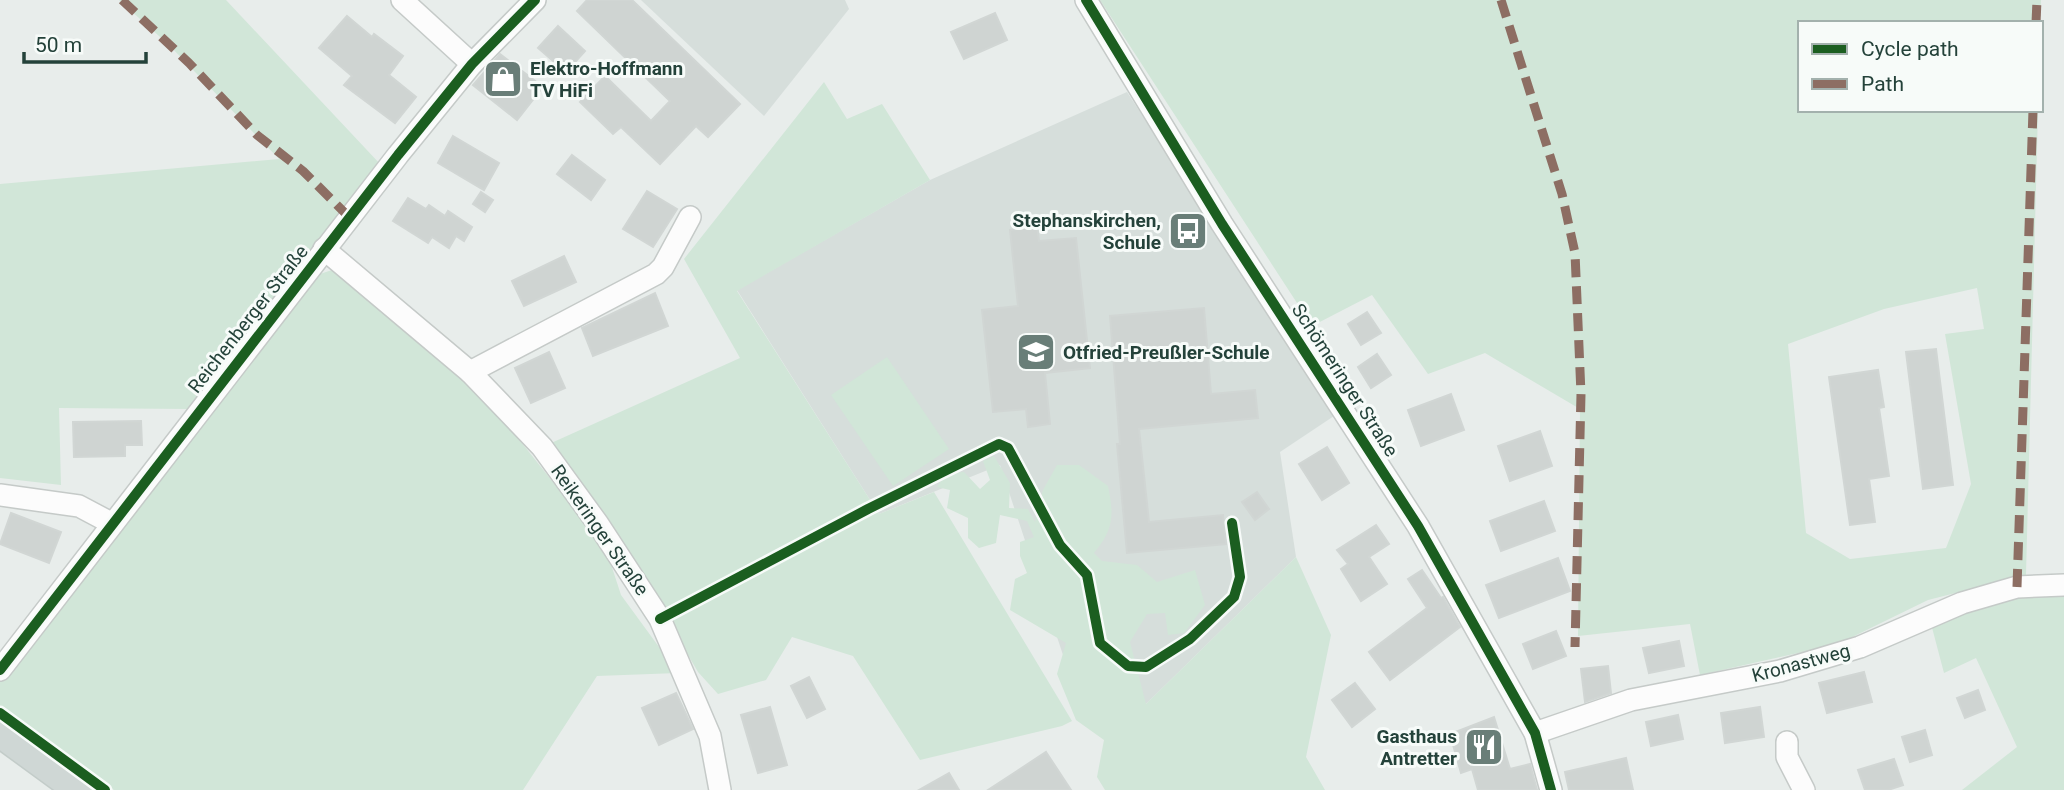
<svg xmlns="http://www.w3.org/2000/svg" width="2064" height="790" viewBox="0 0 2064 790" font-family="Roboto,sans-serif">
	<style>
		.built { fill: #d6dedb }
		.green { fill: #d1e6d8; fill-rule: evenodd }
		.building { fill: #cfd4d2; stroke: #d1d6d4; stroke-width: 2 }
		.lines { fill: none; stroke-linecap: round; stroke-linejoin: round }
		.minor-casing { stroke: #c5cac8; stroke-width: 24 }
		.major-casing { stroke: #c3ccc9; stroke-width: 31 }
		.minor { stroke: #fcfcfc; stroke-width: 21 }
		.major { stroke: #cfd7d5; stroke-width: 28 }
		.quiet { stroke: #8d6e63; stroke-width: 9; stroke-dasharray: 18 9; stroke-linecap: butt }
		.cycleway-casing { stroke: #f7fbf9; stroke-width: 15 }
		.cycleway { stroke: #1b5e20; stroke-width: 10 }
		.labels { text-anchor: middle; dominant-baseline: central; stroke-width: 6; stroke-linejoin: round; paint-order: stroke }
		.poi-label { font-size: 19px; font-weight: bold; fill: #24423a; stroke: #f7fbf9; text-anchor: start }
		.street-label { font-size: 19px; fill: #24423a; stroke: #f7fbf9 }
	</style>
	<rect width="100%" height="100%" fill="#e8edeb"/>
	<g class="built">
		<polygon points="641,0 845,0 849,9 764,116"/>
		<polygon points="1127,92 1337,414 1280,452 1296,557 1146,704 1063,655 1000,465 879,514 737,290 930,180"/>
	</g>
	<g class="green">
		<polygon points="119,0 226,0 381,165 189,409 59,408 61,485 0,478 0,184 279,159 169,45"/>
		<path d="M1100,0H2041L2040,23H1800V110H2038L2026,575L1928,600L1838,644L1700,675L1690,624L1578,636L1580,409L1485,353L1428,374L1372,295L1312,326ZM1977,288L1984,329L1945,334L1971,484L1946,548L1850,559L1806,533L1788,344L1884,309Z"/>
		<polygon points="824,82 847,119 882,104 930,180 737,291 879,514 934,492 1072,721 1062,726 920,760 853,656 792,637 766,680 718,694 698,672 611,523 549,444 740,358 684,259"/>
		<polygon points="332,270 348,279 495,409 606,549 621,595 678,673 597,676 523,790 114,790 0,708 0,681 317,275"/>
		<polygon points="887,357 949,449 893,486 831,395"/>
		<path d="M994,456L1010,483L1009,508L1028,509L1035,522L1043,490L1057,465H1079L1108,486C1114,515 1114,529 1094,553L1102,561L1137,565L1157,582L1195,570L1205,605L1184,633L1168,635L1165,613L1147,614L1130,642L1146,704L1296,557L1331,635L1306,757L1325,790H1105L1097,777L1104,740L1076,720L1057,674L1066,643L1010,610L1015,579L1027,573L1020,556V542L1034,537L1027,521L1000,515L996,543L979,548L968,538V518L947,508L950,490L937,487L946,474L964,472L980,489L990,480L983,461Z"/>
		<polygon points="2064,592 2064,790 1962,790 2017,747 1976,658 1944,673 1930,620 2016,595"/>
	</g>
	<g class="building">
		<polygon points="587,0 632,0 740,104 708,137 696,126 660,164 621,127 613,134 580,102 605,76 651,121 670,101 577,11"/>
		<polygon points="995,13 1007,40 964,59 951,32"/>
		<polygon points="347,16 372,37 374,34 403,56 389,75 416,97 395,123 344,85 352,76 319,48"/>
		<polygon points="558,26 585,51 566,72 538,48"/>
		<polygon points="500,54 543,87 517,120 473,85"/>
		<polygon points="453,136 499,163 484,190 438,163"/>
		<polygon points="572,155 605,180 591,200 557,174"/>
		<polygon points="647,191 677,209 653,247 623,229"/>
		<polygon points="481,192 493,200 485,212 473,204"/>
		<polygon points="408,198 426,209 429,205 445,216 448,211 472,227 464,241 456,236 449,248 432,237 428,243 393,221"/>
		<polygon points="1037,227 1039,241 1076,238 1090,368 1045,373 1050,424 1028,427 1026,409 993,412 982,310 1018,306 1010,230"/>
		<polygon points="564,256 576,282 524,306 512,281"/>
		<polygon points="655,293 668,326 593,356 582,328"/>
		<polygon points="1204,308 1211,394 1255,390 1258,418 1139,429 1149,522 1223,515 1226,544 1127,553 1117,444 1120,444 1110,316"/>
		<polygon points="1367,312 1381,333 1361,345 1348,324"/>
		<polygon points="1936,349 1953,485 1923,489 1906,352"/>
		<polygon points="549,352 565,388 531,403 515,368"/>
		<polygon points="1377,354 1391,375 1371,388 1358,367"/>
		<polygon points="1878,370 1884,407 1879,408 1889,476 1869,479 1875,522 1850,525 1829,377"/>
		<polygon points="1451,394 1464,430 1421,446 1408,410"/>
		<polygon points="141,421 142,445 125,445 125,456 74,457 73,422"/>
		<polygon points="1540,431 1552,466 1510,481 1498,446"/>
		<polygon points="1327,447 1349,483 1322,500 1299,464"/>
		<polygon points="1257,492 1269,509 1255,520 1242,502"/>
		<polygon points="1544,501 1555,531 1501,551 1490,521"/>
		<polygon points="11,513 61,532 49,563 0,544"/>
		<polygon points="1376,525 1389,544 1369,557 1387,584 1361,601 1341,569 1348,564 1337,550"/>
		<polygon points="1558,558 1570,591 1499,618 1486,585"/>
		<polygon points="1422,570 1441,598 1443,597 1460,627 1390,680 1369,652 1427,608 1408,579"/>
		<polygon points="1556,631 1566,656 1533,669 1523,644"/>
		<polygon points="1679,641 1684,666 1649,673 1643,648"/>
		<polygon points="1608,666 1611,693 1585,702 1581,669"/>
		<polygon points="1864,672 1872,702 1827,713 1819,683"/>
		<polygon points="809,677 825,709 807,718 791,686"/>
		<polygon points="1355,683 1375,709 1352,727 1332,700"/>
		<polygon points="1978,690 1985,710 1965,718 1957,698"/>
		<polygon points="676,693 693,729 659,745 642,708"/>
		<polygon points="770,707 787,765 758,773 741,715"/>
		<polygon points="1760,707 1764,737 1725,743 1721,713"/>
		<polygon points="1678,715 1683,739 1651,746 1646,722"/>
		<polygon points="1494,717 1510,769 1530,764 1537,790 1478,790 1472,769 1461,773 1450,734"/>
		<polygon points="1925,730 1932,755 1910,762 1902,737"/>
		<polygon points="1046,752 1071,790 988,790"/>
		<polygon points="1626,758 1633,790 1569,790 1565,772"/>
		<polygon points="1894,759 1903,785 1888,790 1865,790 1858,770"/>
		<polygon points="949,773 959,790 919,790"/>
	</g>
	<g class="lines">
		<g class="minor-casing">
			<g id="minor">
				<polyline points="402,0 472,64"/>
				<polyline points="1086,0 1222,224 1418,526 1535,733 1551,790"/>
				<polyline points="324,249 470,372 542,447 598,524 660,619 710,736 720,790"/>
				<polyline points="470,372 656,274 663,267 690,217"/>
				<polyline points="0,495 79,506 111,523"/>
				<polyline points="0,670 398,155 472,64 535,0"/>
				<polyline points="1535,733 1631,700 1780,671 1860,647 1962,603 2017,587 2064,585"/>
				<polyline points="1787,742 1787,757 1804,790"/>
			</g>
		</g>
		<g class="major-casing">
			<polyline id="major" points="0,733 78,790"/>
		</g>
		<use href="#minor" class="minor"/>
		<use href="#major" class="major"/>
		<g class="quiet">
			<polyline points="122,0 189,63 257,135 303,171 349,217"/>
			<polyline points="1501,0 1562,194 1575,253 1581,394 1575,647"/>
			<polyline points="2036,23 2037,0"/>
			<polyline points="2017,587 2033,110"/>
		</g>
		<g class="cycleway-casing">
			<g id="cycleway">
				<polyline points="1086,0 1222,224 1418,526 1535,733 1551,790"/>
				<polyline points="660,619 868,509 999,444 1008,448 1060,545 1087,575 1100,643 1128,666 1146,667 1190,639 1234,597 1240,577 1232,523"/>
				<polyline points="0,670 398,155 472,64 535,0"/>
				<polyline points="0,713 105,790"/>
			</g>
		</g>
		<use href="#cycleway" class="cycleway"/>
	</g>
	<defs>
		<g id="shop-square" transform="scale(2.0125)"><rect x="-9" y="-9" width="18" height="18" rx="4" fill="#697e78" stroke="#f7fbf9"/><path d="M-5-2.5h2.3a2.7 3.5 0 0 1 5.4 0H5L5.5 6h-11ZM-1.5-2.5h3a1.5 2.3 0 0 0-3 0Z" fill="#fff"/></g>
		<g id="bus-square" transform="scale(2.0125)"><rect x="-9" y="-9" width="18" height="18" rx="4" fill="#697e78" stroke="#f7fbf9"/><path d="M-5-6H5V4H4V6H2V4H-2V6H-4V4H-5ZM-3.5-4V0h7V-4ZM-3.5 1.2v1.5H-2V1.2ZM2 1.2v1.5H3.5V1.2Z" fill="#fff"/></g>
		<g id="school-square" transform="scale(2.0125)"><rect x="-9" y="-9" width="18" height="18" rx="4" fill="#697e78" stroke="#f7fbf9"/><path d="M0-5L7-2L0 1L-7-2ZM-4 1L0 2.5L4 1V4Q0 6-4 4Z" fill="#fff"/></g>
		<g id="restaurant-square" transform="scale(2.0125)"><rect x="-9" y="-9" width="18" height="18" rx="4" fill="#697e78" stroke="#f7fbf9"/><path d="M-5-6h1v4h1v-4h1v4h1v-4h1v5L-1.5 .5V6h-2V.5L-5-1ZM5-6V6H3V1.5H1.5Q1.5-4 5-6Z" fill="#fff"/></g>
	</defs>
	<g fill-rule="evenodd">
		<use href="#shop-square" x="503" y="79"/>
		<use href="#bus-square" x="1188" y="231"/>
		<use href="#school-square" x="1036" y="352"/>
		<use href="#restaurant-square" x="1484" y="747"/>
	</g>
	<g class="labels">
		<g class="poi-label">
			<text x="530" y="68">Elektro-Hoffmann<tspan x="530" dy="22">TV HiFi</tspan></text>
			<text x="1161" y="220" text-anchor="end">Stephanskirchen,<tspan x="1161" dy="22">Schule</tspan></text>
			<text x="1063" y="352">Otfried-Preußler-Schule</text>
			<text x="1457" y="736" text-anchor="end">Gasthaus<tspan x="1457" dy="22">Antretter</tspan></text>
		</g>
		<g class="street-label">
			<text transform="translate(248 319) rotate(-52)">Reichenberger Straße</text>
			<text transform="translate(1345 380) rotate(57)">Schömeringer Straße</text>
			<text transform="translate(600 530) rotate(55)">Reikeringer Straße</text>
			<text transform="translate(1801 663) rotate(-15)">Kronastweg</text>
		</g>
	</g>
	<rect x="1798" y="21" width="245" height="91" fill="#f7fbf9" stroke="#a3b1ad" stroke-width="2"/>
	<rect x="1812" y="44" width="35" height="10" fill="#1b5e20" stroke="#a3b1ad" stroke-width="2"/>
	<text x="1861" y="56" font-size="21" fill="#24423a">Cycle path</text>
	<rect x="1812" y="79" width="35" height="10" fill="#8d6e63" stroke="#a3b1ad" stroke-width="2"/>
	<text x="1861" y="91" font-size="21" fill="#24423a">Path</text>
	<path d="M24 52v10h122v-10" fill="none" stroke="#24423a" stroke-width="3.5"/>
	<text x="35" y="52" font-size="21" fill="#24423a" stroke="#f7fbf9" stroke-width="5" paint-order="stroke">50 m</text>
</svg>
